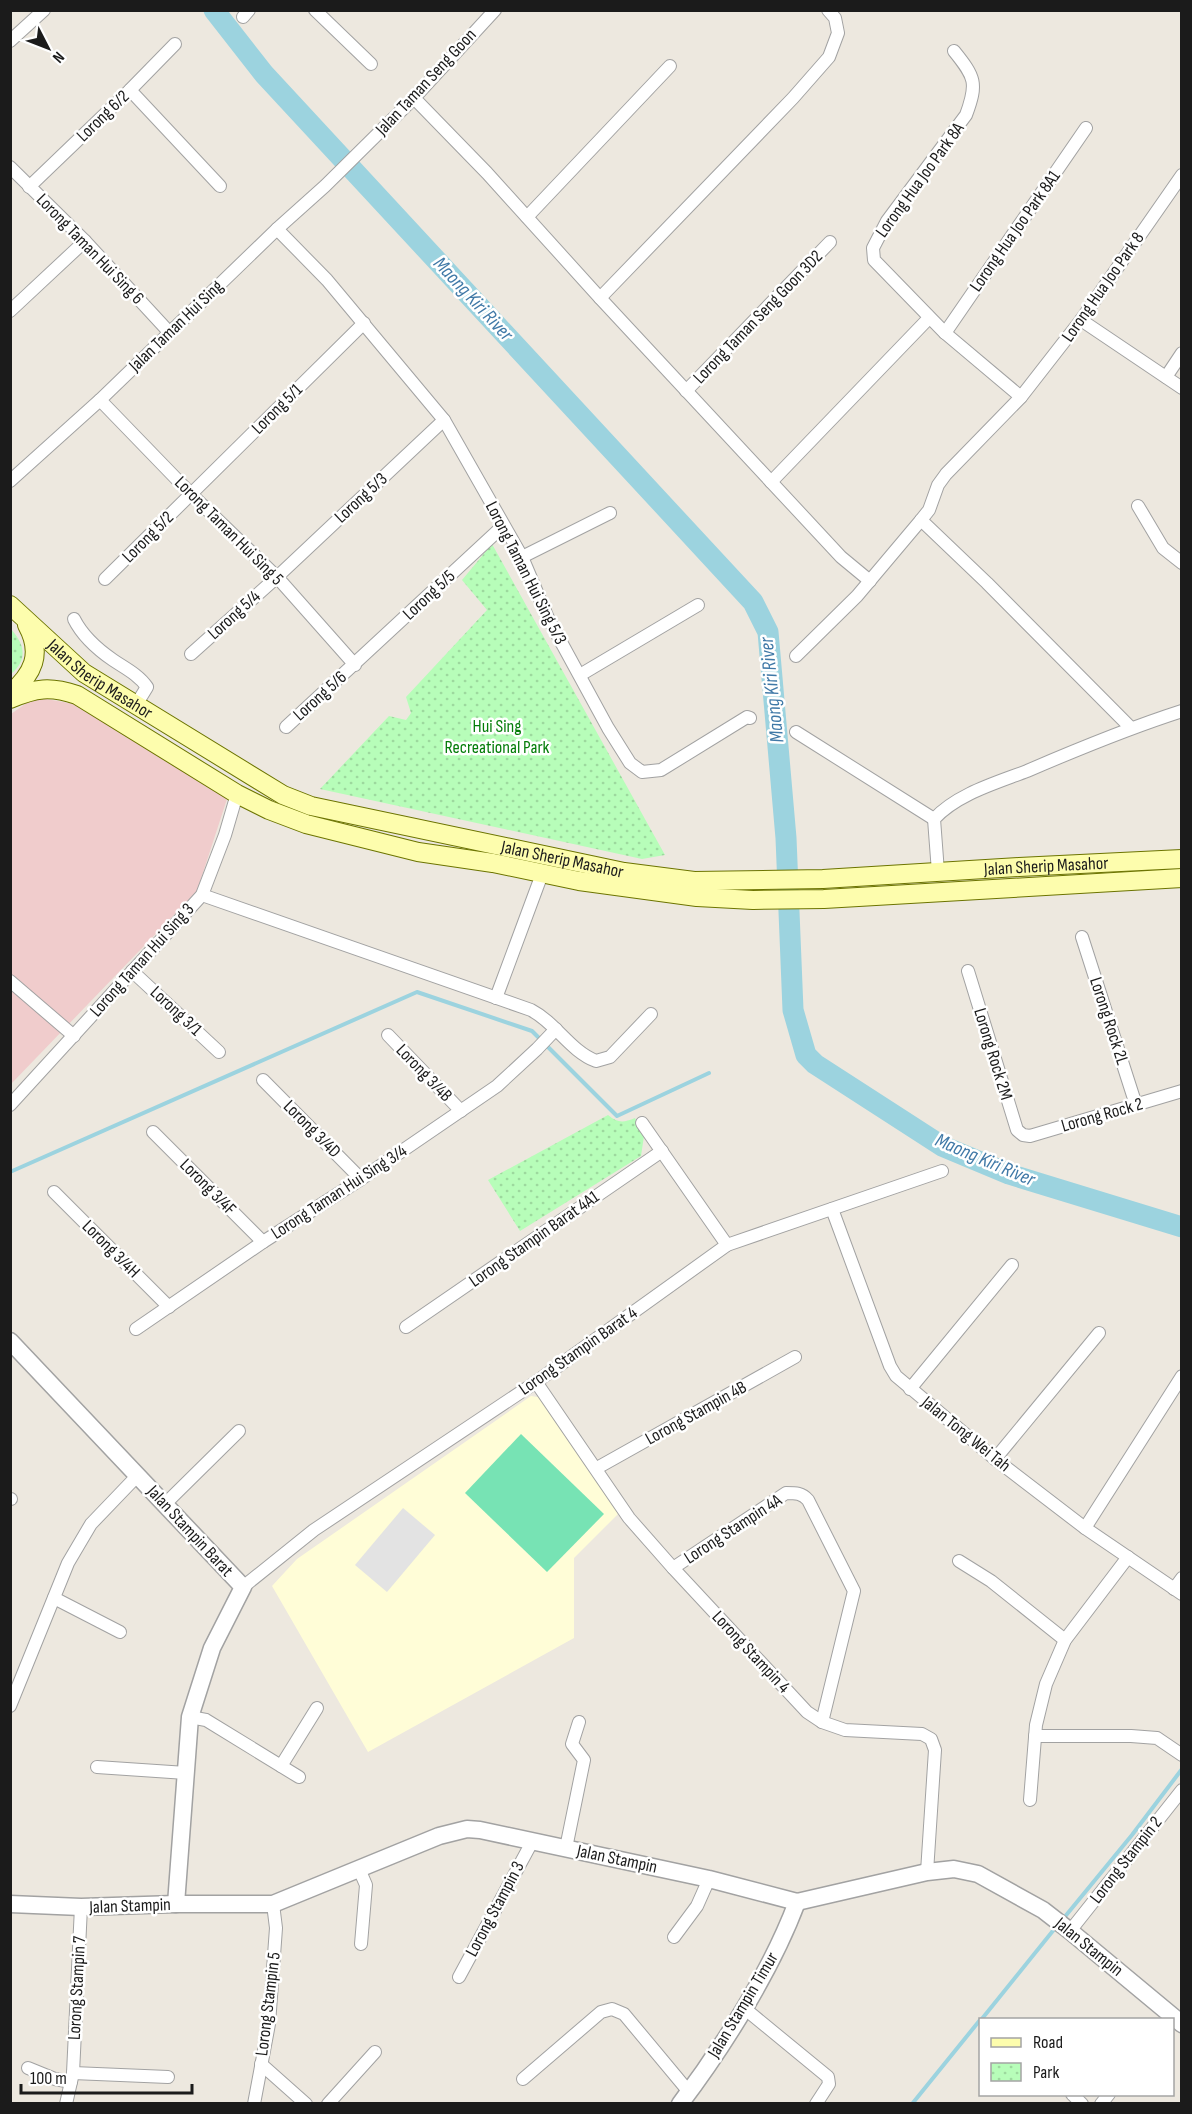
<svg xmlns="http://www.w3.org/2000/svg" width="1192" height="2114" viewBox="0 0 1192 2114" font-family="'Sofia Sans Condensed',sans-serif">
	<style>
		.commercial { fill: #f0cccc }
		.education { fill: #fffdd7 }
		.park { fill: url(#park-dots) }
		.pitch { fill: #77e3b4 }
		.parking { fill: #e3e3e3 }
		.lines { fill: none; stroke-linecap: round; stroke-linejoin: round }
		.stream { stroke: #9cd3df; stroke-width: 4 }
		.river { stroke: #9cd3df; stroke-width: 21 }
		.minor-casing { stroke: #a2a2a2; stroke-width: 14 }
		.tertiary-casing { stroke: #a2a2a2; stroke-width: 19 }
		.secondary-casing { stroke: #6c7400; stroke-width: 20 }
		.minor { stroke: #fff; stroke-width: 12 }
		.tertiary { stroke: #fff; stroke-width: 16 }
		.secondary { stroke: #fdfdad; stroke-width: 18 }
		.labels { text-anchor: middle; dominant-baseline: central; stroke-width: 5; stroke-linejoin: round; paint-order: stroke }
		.street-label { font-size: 18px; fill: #1b1b1b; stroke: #fff }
		.park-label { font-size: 18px; fill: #047d09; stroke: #fff }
		.water-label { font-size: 20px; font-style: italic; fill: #4079a7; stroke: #fff }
	</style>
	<defs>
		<pattern id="park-dots" width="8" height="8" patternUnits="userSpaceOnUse" patternTransform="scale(1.5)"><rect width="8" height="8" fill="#b7fdb9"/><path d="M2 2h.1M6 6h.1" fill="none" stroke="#9dd89e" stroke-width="1.8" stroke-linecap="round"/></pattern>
	</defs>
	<rect width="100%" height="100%" fill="#ede8df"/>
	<polygon class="commercial" points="35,697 80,705 228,796 197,891 11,1084 11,714"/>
	<polygon class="education" points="531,1396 544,1398 618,1514 574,1558 574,1638 368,1752 272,1586 297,1559"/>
	<g class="park">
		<polygon points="492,544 665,855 642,859 320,789 389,716 406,720 411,713 406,697 487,610 462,580"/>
		<path d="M10,628C24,643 29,659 11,674Z"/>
		<path d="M608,1115C618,1123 623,1123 635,1118L644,1136L641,1156L520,1231L488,1180Z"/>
	</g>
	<polygon class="pitch" points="521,1434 604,1514 547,1572 465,1493"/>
	<polygon class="parking" points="403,1508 435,1535 387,1592 355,1565"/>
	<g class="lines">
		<g class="stream">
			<polyline points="10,1172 417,992 532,1031 617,1116 709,1073"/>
			<polyline points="1063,1919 1132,1835 1182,1769"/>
			<polyline points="981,2020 1056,1927"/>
			<polyline points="912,2104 980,2020"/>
		</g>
		<polyline class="river" points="214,10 264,74 753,602 768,632 786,838 793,1010 806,1055 815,1064 942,1146 1009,1174 1182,1227"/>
		<g class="minor-casing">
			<g id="minor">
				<polyline points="315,10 371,64"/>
				<polyline points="243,17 249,10"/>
				<polyline points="10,41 44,10"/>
				<path d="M954,51C975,77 978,83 966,115L887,221L873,248L874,260L945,333L1021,397"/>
				<polyline points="130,90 220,186"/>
				<polyline points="414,98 487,173 600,298 841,557 870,581"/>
				<polyline points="10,167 85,241 169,332"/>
				<polyline points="29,187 130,90 175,44"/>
				<polyline points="527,217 670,66"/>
				<polyline points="277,229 327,280 444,420 522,557 548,618 608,728 630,763 642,772 661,770 747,717 750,718"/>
				<polyline points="600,298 793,98 829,57 838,33 835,18 828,10"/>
				<polyline points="10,311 85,241"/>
				<polyline points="1081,320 1182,388"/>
				<polyline points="945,333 1086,128"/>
				<polyline points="1166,377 1182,353"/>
				<polyline points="686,391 830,242"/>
				<polyline points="100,400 191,494 277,577 355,665"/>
				<polyline points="10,481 100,400 277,229 325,186 414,98 495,10"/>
				<polyline points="771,482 929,318"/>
				<polyline points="1138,506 1163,548 1182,563"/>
				<polyline points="921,520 987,583 1130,727"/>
				<polyline points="522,557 610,513"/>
				<polyline points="105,579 364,323"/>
				<path d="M74,619C83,637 97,649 113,660C125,668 139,675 147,687L136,705"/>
				<polyline points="191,654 277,577 444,420"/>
				<polyline points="796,656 857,596 921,520 929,510 938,485 946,474 1021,397 1081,320 1182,175"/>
				<polyline points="580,675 698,605"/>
				<polyline points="286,727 503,526"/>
				<polyline points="796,732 934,819"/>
				<path d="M938,872L934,819C957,794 996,783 1027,771C1078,749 1129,728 1182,711"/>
				<path d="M202,895L531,1010C556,1023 570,1051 596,1061L610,1057L651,1014"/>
				<polyline points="1082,937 1136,1105"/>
				<polyline points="132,971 219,1052"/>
				<polyline points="968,971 1017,1130 1023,1135 1030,1136 1182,1091"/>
				<polyline points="10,981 74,1036"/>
				<polyline points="496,998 542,874"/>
				<polyline points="388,1035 461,1111"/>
				<polyline points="263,1080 361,1179"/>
				<polyline points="10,1105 202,895 225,835 237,794"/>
				<polyline points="642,1123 727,1245"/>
				<polyline points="153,1132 263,1242"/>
				<polyline points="54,1192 169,1307"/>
				<polyline points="832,1209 890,1366 896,1376 995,1459 1085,1528 1182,1594"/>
				<polyline points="406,1327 662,1151"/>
				<polyline points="136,1329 263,1242 361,1179 497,1086 537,1049 556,1029"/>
				<polyline points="536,1382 629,1518 673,1568 807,1712 822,1722 845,1730 922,1734 931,1739 935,1750 927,1872"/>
				<polyline points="910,1389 1012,1265"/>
				<polyline points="995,1459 1099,1333"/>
				<polyline points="597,1468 795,1357"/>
				<polyline points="10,1499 11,1499"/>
				<polyline points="165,1504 239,1431"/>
				<polyline points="1085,1528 1182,1376"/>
				<polyline points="959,1561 991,1581 1065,1640"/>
				<path d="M673,1568L786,1493C796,1493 802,1493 808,1500L854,1591L822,1722"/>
				<polyline points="243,1587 314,1530 536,1382 727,1245 942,1171"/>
				<polyline points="1174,1589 1182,1578"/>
				<polyline points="54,1598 120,1632"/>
				<polyline points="10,1706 68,1563 91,1524 138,1475"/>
				<polyline points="190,1717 206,1720 299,1777"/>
				<polyline points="1035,1736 1131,1736 1157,1738 1182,1755"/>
				<polyline points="281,1766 317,1708"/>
				<polyline points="97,1767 186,1773"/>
				<polyline points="1030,1800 1036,1725 1046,1684 1065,1640 1128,1557"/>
				<polyline points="566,1848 584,1760 572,1744 579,1722"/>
				<polyline points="359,1869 366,1885 361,1944"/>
				<polyline points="1070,1931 1182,1790"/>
				<polyline points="674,1937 697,1906 709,1879"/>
				<polyline points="459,1977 532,1842"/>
				<polyline points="744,2008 828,2077 829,2084 816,2104"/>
				<polyline points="261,2064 306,2104"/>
				<polyline points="28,2068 55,2079 71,2082"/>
				<polyline points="73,2073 168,2077"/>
				<polyline points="523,2079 601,2012 612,2009 624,2014 689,2092"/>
				<polyline points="1072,2094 1082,2104"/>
				<polyline points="66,2104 73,2073 81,1907"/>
				<polyline points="254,2104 269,2024 276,1928 273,1904"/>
				<polyline points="328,2104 375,2052"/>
				<polyline points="1101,2104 1109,2094"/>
			</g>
		</g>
		<g class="tertiary-casing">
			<g id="tertiary">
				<polyline points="10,1341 243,1587 212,1648 190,1717 176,1904"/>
				<polyline points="10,1904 81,1907 176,1904 273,1904 439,1836 467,1829 480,1830 709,1879 797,1902 927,1872 954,1869 978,1874 1043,1910 1070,1931 1182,2024"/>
				<path d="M680,2104C724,2046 772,1969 797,1902"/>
			</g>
		</g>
		<g class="secondary-casing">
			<g id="secondary">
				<path id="s1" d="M10,605L84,673L283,795L311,806L624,872L694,881L823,879L1019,867L1182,859"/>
				<path d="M10,694C33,674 43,654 27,625"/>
				<path d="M10,699C36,688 50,686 77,695L237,794L269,810L306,824L418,852L493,863L579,881L697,897L753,900L824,899L1182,878"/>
			</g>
		</g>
		<use href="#minor" class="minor"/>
		<use href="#tertiary" class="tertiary"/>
		<use href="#secondary" class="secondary"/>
	</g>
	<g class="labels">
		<g class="street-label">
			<text transform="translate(426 82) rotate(-47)">Jalan Taman Seng Goon</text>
			<text transform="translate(103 116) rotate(-44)">Lorong 6/2</text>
			<text transform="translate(920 180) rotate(-54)">Lorong Hua Joo Park 8A</text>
			<text transform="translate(1015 231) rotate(-55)">Lorong Hua Joo Park 8A1</text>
			<text transform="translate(90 249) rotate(46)">Lorong Taman Hui Sing 6</text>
			<text transform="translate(1103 287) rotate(-55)">Lorong Hua Joo Park 8</text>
			<text transform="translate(758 317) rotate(-46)">Lorong Taman Seng Goon 3D2</text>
			<text transform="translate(176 326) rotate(-44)">Jalan Taman Hui Sing</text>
			<text transform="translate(277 409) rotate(-45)">Lorong 5/1</text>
			<text transform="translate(361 498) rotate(-43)">Lorong 5/3</text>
			<text transform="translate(229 531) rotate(45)">Lorong Taman Hui Sing 5</text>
			<text transform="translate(148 537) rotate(-45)">Lorong 5/2</text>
			<text transform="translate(526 573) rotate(63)">Lorong Taman Hui Sing 5/3</text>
			<text transform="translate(429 595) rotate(-43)">Lorong 5/5</text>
			<text transform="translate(234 615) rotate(-42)">Lorong 5/4</text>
			<text stroke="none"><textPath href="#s1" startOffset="117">Jalan Sherip Masahor</textPath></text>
			<text transform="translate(320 696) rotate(-42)">Lorong 5/6</text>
			<text stroke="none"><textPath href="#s1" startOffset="621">Jalan Sherip Masahor</textPath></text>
			<text stroke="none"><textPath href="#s1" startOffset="1107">Jalan Sherip Masahor</textPath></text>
			<text transform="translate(142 960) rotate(-48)">Lorong Taman Hui Sing 3</text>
			<text transform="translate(176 1011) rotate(43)">Lorong 3/1</text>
			<text transform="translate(1109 1021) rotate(72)">Lorong Rock 2L</text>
			<text transform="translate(993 1054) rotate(73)">Lorong Rock 2M</text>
			<text transform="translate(424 1073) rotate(46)">Lorong 3/4B</text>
			<text transform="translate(1102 1115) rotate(-16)">Lorong Rock 2</text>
			<text transform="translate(312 1129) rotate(45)">Lorong 3/4D</text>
			<text transform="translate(208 1187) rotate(45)">Lorong 3/4F</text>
			<text transform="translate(339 1192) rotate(-33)">Lorong Taman Hui Sing 3/4</text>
			<text transform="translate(534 1239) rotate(-35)">Lorong Stampin Barat 4A1</text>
			<text transform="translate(111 1249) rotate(45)">Lorong 3/4H</text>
			<text transform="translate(578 1351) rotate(-35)">Lorong Stampin Barat 4</text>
			<text transform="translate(696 1413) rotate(-29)">Lorong Stampin 4B</text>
			<text transform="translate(966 1434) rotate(39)">Jalan Tong Wei Tah</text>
			<text transform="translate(733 1529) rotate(-33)">Lorong Stampin 4A</text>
			<text transform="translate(190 1531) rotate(47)">Jalan Stampin Barat</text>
			<text transform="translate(751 1652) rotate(47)">Lorong Stampin 4</text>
			<text transform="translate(617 1859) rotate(12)">Jalan Stampin</text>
			<text transform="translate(1126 1860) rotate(-52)">Lorong Stampin 2</text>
			<text transform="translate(130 1906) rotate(-2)">Jalan Stampin</text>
			<text transform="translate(495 1909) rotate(-62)">Lorong Stampin 3</text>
			<text transform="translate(1089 1947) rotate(39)">Jalan Stampin</text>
			<text transform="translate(77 1988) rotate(-87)">Lorong Stampin 7</text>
			<text transform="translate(268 2004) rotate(-83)">Lorong Stampin 5</text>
			<text transform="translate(743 2005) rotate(-59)">Jalan Stampin Timur</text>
		</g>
		<g class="park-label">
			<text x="497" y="726">Hui Sing<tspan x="497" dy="21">Recreational Park</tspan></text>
		</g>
		<g class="water-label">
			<text transform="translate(473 299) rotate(47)">Maong Kiri River</text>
			<text transform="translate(772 690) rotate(-96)">Maong Kiri River</text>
			<text transform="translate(985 1160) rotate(23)">Maong Kiri River</text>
		</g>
	</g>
	<rect width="1192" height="2114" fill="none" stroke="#1b1b1b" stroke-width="24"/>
	<rect x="979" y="2018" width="195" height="78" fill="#ffffff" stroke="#a4a4a4" stroke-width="1.5"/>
	<rect x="991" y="2038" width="30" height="9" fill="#fdfdad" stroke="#a4a4a4" stroke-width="1.5"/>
	<text x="1033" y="2048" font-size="18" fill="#1b1b1b">Road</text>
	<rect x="991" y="2063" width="30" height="18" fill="url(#park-dots)" stroke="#a4a4a4" stroke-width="1.5"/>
	<text x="1033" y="2078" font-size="18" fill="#1b1b1b">Park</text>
	<g transform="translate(48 48) rotate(132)" stroke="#ffffff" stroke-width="4.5" paint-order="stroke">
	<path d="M0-4.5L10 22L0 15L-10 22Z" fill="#1b1b1b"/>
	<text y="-9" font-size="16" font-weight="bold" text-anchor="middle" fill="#1b1b1b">N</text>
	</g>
	<path d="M21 2084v9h171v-9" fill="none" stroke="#1b1b1b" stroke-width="3"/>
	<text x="30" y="2084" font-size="18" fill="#1b1b1b" stroke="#ffffff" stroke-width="4.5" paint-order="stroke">100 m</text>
</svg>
